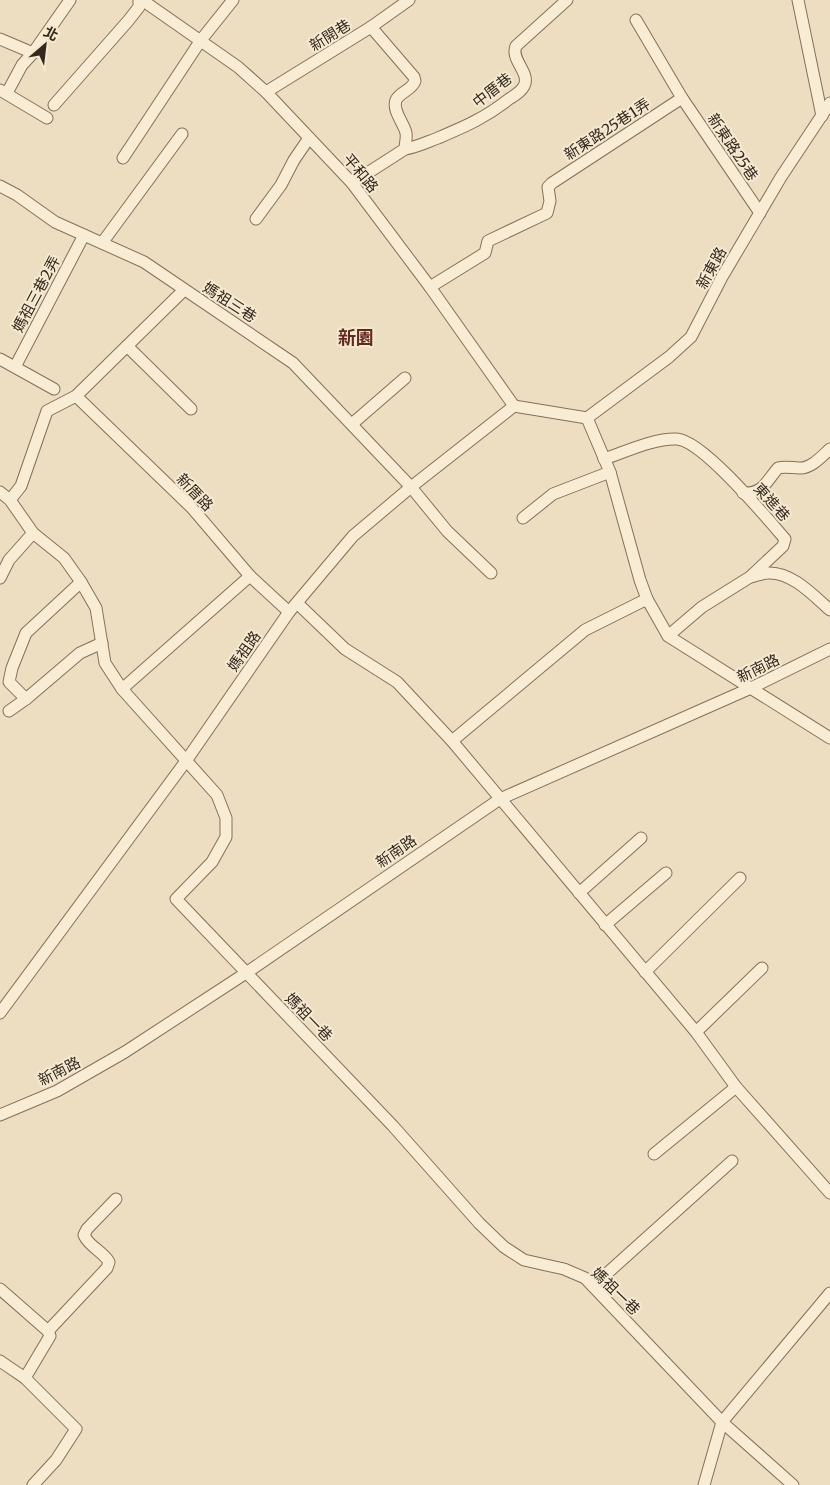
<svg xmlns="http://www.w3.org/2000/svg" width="830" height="1485" viewBox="0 0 830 1485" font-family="Merriweather,'Noto Sans TC',serif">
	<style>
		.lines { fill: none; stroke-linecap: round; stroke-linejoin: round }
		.minor-casing { stroke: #866f59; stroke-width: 13 }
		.minor { stroke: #f8ecd4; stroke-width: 11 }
		.labels { text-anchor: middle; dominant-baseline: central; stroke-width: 4; stroke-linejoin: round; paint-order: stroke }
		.street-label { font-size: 15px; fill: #36281d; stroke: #f4e9d1 }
		.quarter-label { font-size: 18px; font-weight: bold; fill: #61291e; stroke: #f4e9d1 }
	</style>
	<rect width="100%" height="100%" fill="#eddec2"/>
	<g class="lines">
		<g class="minor-casing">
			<g id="minor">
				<polyline points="142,0 238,67 266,92 352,183 430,287 514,406"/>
				<polyline points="798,0 822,116"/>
				<polyline points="636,20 682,98 760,213"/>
				<polyline points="0,39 33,53"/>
				<polyline points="0,90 47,118"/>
				<polyline points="266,92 371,27 409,0"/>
				<polyline points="7,93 22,65 33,53 70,0"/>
				<polyline points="54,105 128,21 139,7 139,0"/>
				<path d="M405,149C417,147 427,142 438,138C466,126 485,118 509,99C514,96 521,92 524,86C531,73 510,60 516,46L567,0"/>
				<polyline points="123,158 201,40 233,0"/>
				<path d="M352,183L405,149C405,144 407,138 406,133C404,123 392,111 396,100C400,92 412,90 415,81L414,77L371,27"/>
				<polyline points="0,186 17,195 55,222 144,262 293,363 411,487 447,531 491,573"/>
				<polyline points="256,219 281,185 294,160 309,138"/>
				<polyline points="102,243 182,134"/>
				<polyline points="430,287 485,253 488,241 547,213 550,201 548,187 552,183 682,98"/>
				<polyline points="127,346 191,409"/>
				<polyline points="0,359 54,389"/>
				<polyline points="15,367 84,235"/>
				<polyline points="76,396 192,508 250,576 289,612"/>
				<polyline points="587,418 610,472 640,580 647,599 668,636 830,738"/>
				<polyline points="587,418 669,357 691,337 722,277 781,177 830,103"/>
				<polyline points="352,424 405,378"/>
				<path d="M604,459C625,452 654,438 677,439C703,441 766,517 785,539L783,546L750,577L702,607L668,636"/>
				<polyline points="0,492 10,500 33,533 64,558 81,582 96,608 105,663 122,689 217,795 226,818 226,837 212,862 176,899 393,1126 479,1223 504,1247 524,1260 564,1269 585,1278 722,1422 793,1485"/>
				<path d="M743,493C763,494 766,482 778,468C785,466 792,468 799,468C811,469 822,456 830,449"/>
				<polyline points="10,500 21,486 47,411 76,396 184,290"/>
				<polyline points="523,518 553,494 610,472"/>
				<path d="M751,577C756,575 762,574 767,573C791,571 813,595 830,610"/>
				<polyline points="0,578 9,560 33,533"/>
				<polyline points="297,603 345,649 397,682 452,741 696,1032 736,1087 830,1193"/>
				<polyline points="122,689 250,576"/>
				<polyline points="26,699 9,682 12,668 26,633 81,582"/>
				<polyline points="9,711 26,699 80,653 102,643"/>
				<polyline points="452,741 585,630 647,599"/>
				<polyline points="579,893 641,838"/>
				<polyline points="605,925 666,873"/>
				<polyline points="645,972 740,878"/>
				<polyline points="0,1013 186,761 289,612 353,536 411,487 514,406 587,418"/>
				<polyline points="696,1032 762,968"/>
				<polyline points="0,1115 57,1091 125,1052 246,973 500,799 751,688 830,649"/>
				<polyline points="654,1154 736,1087"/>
				<polyline points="593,1286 732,1161"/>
				<polyline points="0,1289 48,1331"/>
				<polyline points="0,1361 25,1378"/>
				<path d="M33,1485L56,1460L76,1429L25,1378L50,1336L48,1331L107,1268L109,1262C103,1251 89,1247 84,1235L87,1229L116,1199"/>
				<polyline points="704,1485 722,1422 830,1293"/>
			</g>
		</g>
		<use href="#minor" class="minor"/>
	</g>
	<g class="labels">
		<g class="street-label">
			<text transform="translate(330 35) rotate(-32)">新開巷</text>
			<text transform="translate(492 90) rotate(-38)">中厝巷</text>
			<text transform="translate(607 129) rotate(-33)">新東路25巷1弄</text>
			<text transform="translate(733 147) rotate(56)">新東路25巷</text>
			<text transform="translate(361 173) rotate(50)">平和路</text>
			<text transform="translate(711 268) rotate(-61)">新東路</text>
			<text transform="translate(36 294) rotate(-62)">媽祖三巷2弄</text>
			<text transform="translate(230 302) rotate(33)">媽祖三巷</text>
			<text transform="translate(195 492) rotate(46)">新厝路</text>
			<text transform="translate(772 502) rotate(48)">東進巷</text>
			<text transform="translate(244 651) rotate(-55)">媽祖路</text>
			<text transform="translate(758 668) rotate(-26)">新南路</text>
			<text transform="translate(396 851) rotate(-34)">新南路</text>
			<text transform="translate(309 1017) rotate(46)">媽祖一巷</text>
			<text transform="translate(59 1071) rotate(-27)">新南路</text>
			<text transform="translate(616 1291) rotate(44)">媽祖一巷</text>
		</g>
		<g class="quarter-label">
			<text x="356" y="337">新園</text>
		</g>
	</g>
	<g transform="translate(45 45) rotate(28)" stroke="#f4e9d1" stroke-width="4" paint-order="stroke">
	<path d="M0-4L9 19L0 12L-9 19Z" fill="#36281d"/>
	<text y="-8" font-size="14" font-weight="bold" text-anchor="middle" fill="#36281d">北</text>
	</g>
</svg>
